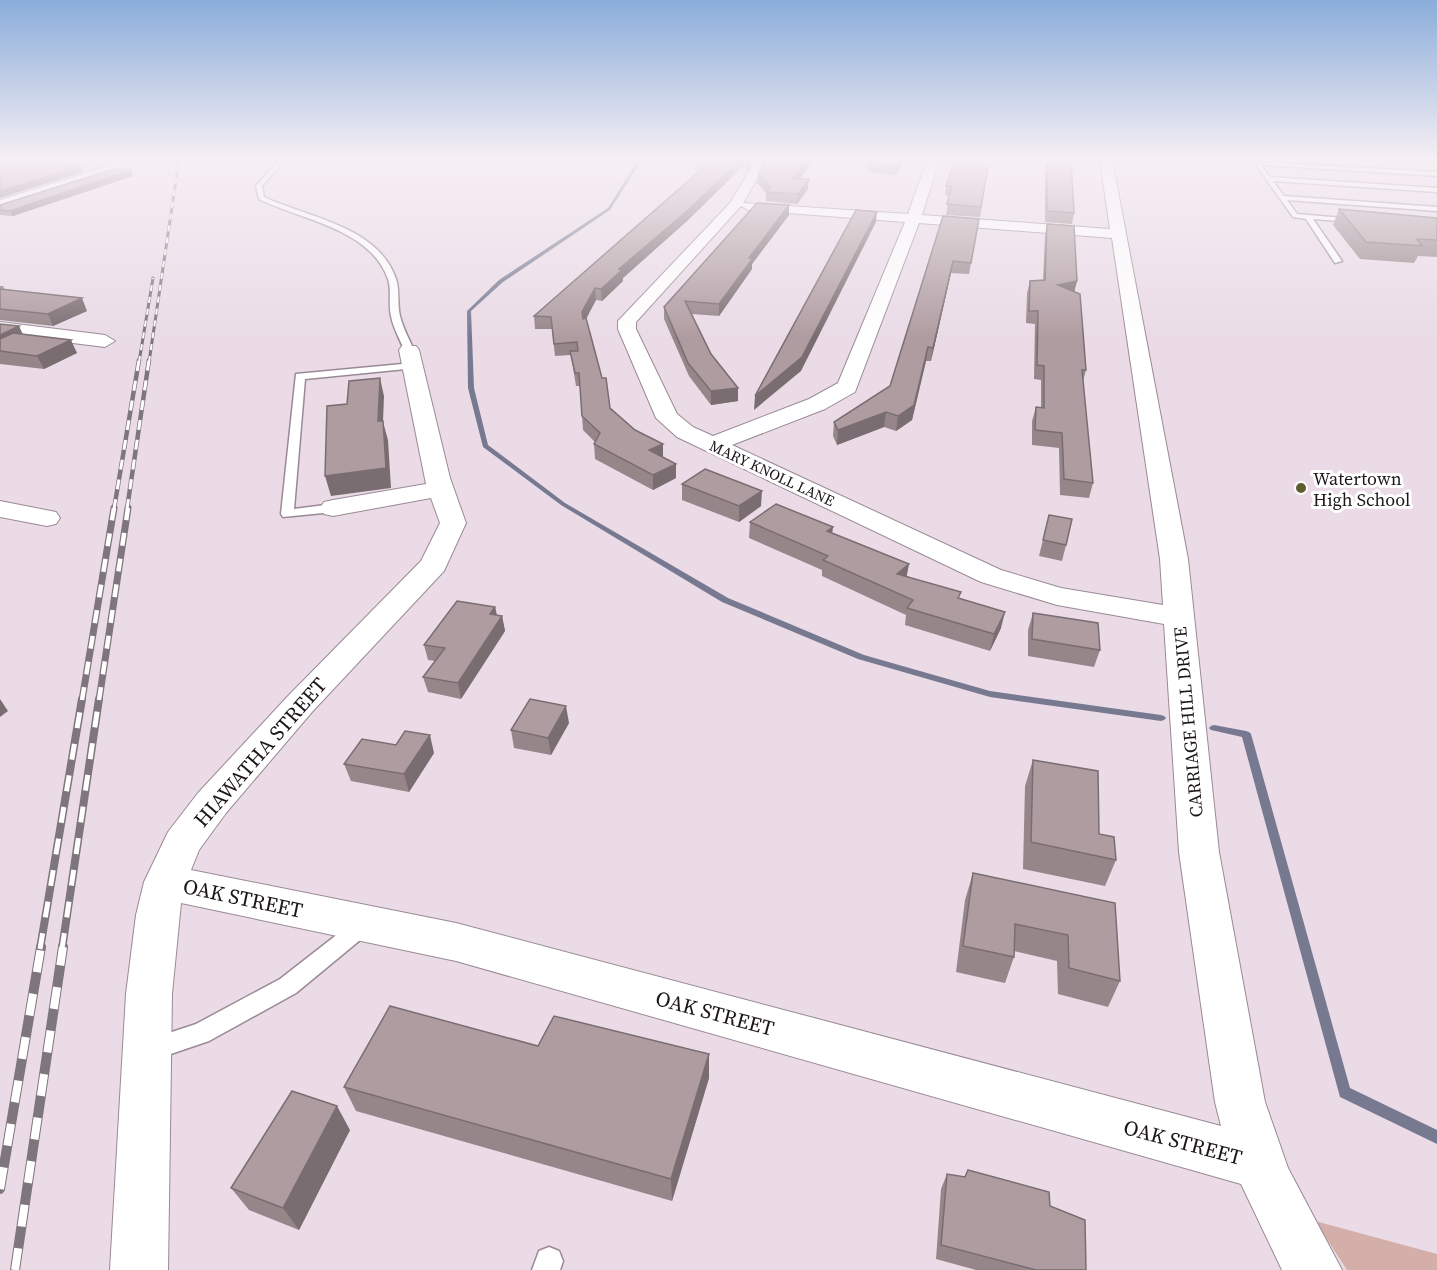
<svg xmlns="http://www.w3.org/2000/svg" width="1437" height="1270" viewBox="0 0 1437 1270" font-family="'Source Serif 4',serif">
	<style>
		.green { fill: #d4afaa }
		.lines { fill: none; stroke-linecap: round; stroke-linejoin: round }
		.stream { fill: #777991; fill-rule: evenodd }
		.service-casing { stroke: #998a96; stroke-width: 3 }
		.minor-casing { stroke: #998a96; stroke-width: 2 }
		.service { fill: #fff; fill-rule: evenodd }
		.minor { fill: #fff; fill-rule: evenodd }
		.rail-far4-casing { stroke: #7f757d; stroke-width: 3 }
		.rail-far3-casing { stroke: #7f757d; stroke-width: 4.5 }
		.rail-far2-casing { stroke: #7f757d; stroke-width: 7 }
		.rail-far1-casing { stroke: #7f757d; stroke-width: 8 }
		.rail-casing { stroke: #7f757d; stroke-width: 10 }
		.rail-far4 { stroke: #fff; stroke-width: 2; stroke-dasharray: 6; stroke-linecap: butt }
		.rail-far3 { stroke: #fff; stroke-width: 3; stroke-dasharray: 10; stroke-linecap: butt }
		.rail-far2 { stroke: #fff; stroke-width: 4.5; stroke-dasharray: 13; stroke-linecap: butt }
		.rail-far1 { stroke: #fff; stroke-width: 5; stroke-dasharray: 16; stroke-linecap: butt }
		.rail { stroke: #fff; stroke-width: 8; stroke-dasharray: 22; stroke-linecap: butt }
		.wall { fill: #96868a }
		.shaded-wall { fill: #7a6d71 }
		.building { fill: #af9ca1; stroke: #7a6d71; stroke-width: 1.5 }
		.poi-dot { fill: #5e5e2b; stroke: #fff; stroke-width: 2 }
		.labels { text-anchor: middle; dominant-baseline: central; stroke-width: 6; stroke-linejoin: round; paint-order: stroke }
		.far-street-label { font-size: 15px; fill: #1c161b; stroke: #fff }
		.poi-label { font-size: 18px; fill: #1c161b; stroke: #fff; text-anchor: start }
		.street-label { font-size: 18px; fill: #1c161b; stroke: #fff }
		.near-street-label { font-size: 21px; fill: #1c161b; stroke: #fff }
	</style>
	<rect width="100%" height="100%" fill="#eadbe7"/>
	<polygon class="green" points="1315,1221 1437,1254 1437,1270 1347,1270"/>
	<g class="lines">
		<g class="stream">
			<polygon points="638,160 642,160 610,210 503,282 471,311 474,388 488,445 565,503 728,598 864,655 990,691 1161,715 1164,716 1166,718 1164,720 1161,721 990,697 858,659 722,602 561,505 483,447 468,388 467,311 499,280 608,208"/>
			<polygon points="1214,725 1246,731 1249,732 1251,734 1350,1088 1437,1130 1437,1144 1340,1097 1242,737 1211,730 1209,728 1211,726"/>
		</g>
		<g class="service-casing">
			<g id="service">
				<path d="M279,160H285L262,186L264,197C309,218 378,226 396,279C400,291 397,304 400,316C403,328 409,339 414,350L412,352L404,350C400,339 393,328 391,316C388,304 392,291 388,279C370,228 301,220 259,199L256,186Z"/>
				<polygon points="1254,162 1437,172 1437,176 1260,165 1270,177 1437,188 1437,192 1273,181 1284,196 1437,207 1437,211 1287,200 1297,214 1355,219 1353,222 1313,219 1342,261 1335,263 1306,219 1293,217"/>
				<polygon points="413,363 416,364 416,368 305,379 294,509 333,504 339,508 333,512 283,517 281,514 296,374"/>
				<polygon points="364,916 371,919 374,925 371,931 296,993 209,1041 153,1060 145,1057 141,1049 145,1041 196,1024 280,979 357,919"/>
				<polygon points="549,1247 559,1251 563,1261 560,1270 532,1270 539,1251"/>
			</g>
		</g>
		<g class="minor-casing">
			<g id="minor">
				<polygon points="114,160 124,160 121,170 0,209 0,200 112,165"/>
				<path d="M756,160H768L743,203L908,214L927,160H939L922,215L1110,229L1100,160H1112L1188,559L1219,852L1265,1102L1288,1168L1342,1270H1282L1241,1184L456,961L181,903L172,994L168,1270H110L126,994L136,915L144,882L168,832L198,793L288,696L421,561L440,523L431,498L333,516L324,514L320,508L324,502L333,500L426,484L399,350L402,346H416L419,350L450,478L466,523L444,571L312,712L226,813L199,850L191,870L456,923L1221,1126L1215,1102L1179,852L1164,624L1057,605L981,582L677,437L656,418L618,329V321L730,203ZM741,206L748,210L905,222L838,383L809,399L713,436L693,427L677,414L636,329V322ZM919,223L1112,238L1160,559L1163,605L1061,588L1001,570L732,445L825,409L855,392Z"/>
				<polygon points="1423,160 1437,160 1437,165 1425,163"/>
				<polygon points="0,322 105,335 115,341 105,347 0,334"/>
				<polygon points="0,501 56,512 60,518 56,524 47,526 0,517"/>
			</g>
		</g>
		<use href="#service" class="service"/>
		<use href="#minor" class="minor"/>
		<g class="rail-far4-casing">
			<g id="rail-far4">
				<polyline points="139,362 153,278"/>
				<polyline points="149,362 179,160"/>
			</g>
		</g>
		<g class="rail-far3-casing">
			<g id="rail-far3">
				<polyline points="114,509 139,360"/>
				<polyline points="127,509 149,360"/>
			</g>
		</g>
		<g class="rail-far2-casing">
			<g id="rail-far2">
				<polyline points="82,700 114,508"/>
				<polyline points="99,700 128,508"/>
			</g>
		</g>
		<g class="rail-far1-casing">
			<g id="rail-far1">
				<polyline points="40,949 82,699"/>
				<polyline points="62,949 99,699"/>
			</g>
		</g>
		<g class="rail-casing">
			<g id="rail">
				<polyline points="0,1189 41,947"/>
				<polyline points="15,1270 63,947"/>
			</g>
		</g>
		<use href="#rail-far4" class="rail-far4"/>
		<use href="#rail-far3" class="rail-far3"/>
		<use href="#rail-far2" class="rail-far2"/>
		<use href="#rail-far1" class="rail-far1"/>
		<use href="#rail" class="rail"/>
	</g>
	<g class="wall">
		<polygon points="695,160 753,160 747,171 743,166 687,221 623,278 623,281 602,301 596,300 586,318 610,408 663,457 676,464 676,478 653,490 595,459 594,444 595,442 583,430 580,386 576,386 571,355 555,356 552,329 535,329 534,316 701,169 695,169"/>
		<polygon points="903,160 896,175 867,172 868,164"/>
		<polygon points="1045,160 1071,160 1074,213 1072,224 1045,222"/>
		<polygon points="982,168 988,168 980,217 946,215 949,196 945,195 946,186"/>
		<polygon points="758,174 799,179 808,189 797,204 766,201 766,193 757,183"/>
		<polygon points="133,176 13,216 0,215 0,205"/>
		<polygon points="1339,209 1437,218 1437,257 1418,256 1414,263 1360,259 1333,225"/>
		<polygon points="789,215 752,264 752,269 719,316 692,314 711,354 738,388 738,401 711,405 689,376 664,319 664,307"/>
		<polygon points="943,216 979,219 969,274 951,273 931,361 926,361 912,420 896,431 884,427 837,445 833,436 834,422 890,386"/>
		<polygon points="1047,224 1077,281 1074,291 1086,370 1083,381 1093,483 1089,498 1060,495 1059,448 1032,445 1032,421 1036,407 1041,407 1041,380 1034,379 1035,324 1026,323 1027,293 1030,281 1043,280 1045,235"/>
		<polygon points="0,286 3,286 5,290 87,311 53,326 0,320"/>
		<polygon points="0,324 19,326 22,334 77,353 44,369 0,364"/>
		<polygon points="682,484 761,506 739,522 682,500"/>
		<polygon points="1049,515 1066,545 1062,561 1039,556"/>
		<polygon points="750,522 832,533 907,576 960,599 1001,628 990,651 905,625 906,615 822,576 822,570 749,538"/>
		<polygon points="495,607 497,615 502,616 505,631 461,699 428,692 423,677 435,661 428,660 424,645"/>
		<polygon points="1033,613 1100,650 1094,667 1028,656 1028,630"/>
		<polygon points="569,723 551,755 514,748 511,730"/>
		<polygon points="434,753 409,792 351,781 344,764"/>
		<polygon points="1033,760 1099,834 1116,860 1105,886 1023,869 1025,786"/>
		<polygon points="973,873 1115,903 1120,981 1108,1007 1058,994 1057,961 1014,951 1014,957 1005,983 956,972 965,900"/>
		<polygon points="538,1046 709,1078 672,1201 356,1111 344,1087"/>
		<polygon points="350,1130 299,1230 249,1210 231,1188"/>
		<polygon points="947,1174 1086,1270 976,1270 936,1259 941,1189"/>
	</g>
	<g class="shaded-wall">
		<polygon points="740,160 743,160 743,166 687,221 623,278 623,281 602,301 601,289 619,269"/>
		<polygon points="748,160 753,160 747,171 747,162"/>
		<polygon points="807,160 814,160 793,188 793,179"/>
		<polygon points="900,160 903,160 896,175 897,166"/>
		<polygon points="81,166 83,172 0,198 0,191"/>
		<polygon points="131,170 133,176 13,216 10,211"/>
		<polygon points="809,179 808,189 797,204 798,194"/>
		<polygon points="789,205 789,215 752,264 752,269 719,316 719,304 749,258"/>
		<polygon points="877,212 876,222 801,371 754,410 755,396"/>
		<polygon points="953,261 951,273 931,361 933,348"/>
		<polygon points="1077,281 1074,293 1058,285"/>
		<polygon points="595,288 596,300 583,325 582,312"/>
		<polygon points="82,298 87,311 53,326 48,314"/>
		<polygon points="19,326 25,339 0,351 0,335"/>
		<polygon points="71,340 77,353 44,369 37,356"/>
		<polygon points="928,347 926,361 912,420 896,431 898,416"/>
		<polygon points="380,378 384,396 383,422 388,440 391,488 331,496 325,476 378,421"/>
		<polygon points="738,388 738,401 711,405 711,391"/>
		<polygon points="886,412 884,427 837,445 838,430"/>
		<polygon points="663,444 663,458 649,450"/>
		<polygon points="676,464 676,478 653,490 653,475"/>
		<polygon points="762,491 761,506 739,522 739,506"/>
		<polygon points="833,527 831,543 827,531"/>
		<polygon points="909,564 906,580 897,574"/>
		<polygon points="495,607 498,622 490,614"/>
		<polygon points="1005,612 1001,628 990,651 994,634"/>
		<polygon points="502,616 505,631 461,699 458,683"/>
		<polygon points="0,699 8,711 0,717"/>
		<polygon points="566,706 569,723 551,755 548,738"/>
		<polygon points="430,735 434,753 409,792 404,774"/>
		<polygon points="709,1054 709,1078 672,1201 671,1179"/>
		<polygon points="337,1106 350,1130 299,1230 283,1208"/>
	</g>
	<g class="building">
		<polygon points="0,160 24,160 81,166 0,191"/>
		<polygon points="696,160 740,160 687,211 619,269 622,270 601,289 595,288 582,312 583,319 586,318 602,378 606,378 610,408 635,430 663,444 649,450 676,464 653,475 594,444 600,433 582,416 579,373 575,373 570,351 578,351 577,342 554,344 551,317 534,316 711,161"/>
		<polygon points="765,160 807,160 793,179 809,179 798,194 766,192 770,187 758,174"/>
		<polygon points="870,160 900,160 897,166 868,164"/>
		<polygon points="954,160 984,160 982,168 988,168 981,207 947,204 952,186 946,186"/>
		<polygon points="1047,160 1071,160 1074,213 1047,211"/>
		<polygon points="114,169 131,170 10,211 0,210 0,205"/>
		<polygon points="757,203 789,205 749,258 753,258 719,304 685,301 711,354 738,388 711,391 688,363 664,307"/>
		<polygon points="1339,209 1437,218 1437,240 1417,239 1422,246 1366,242"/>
		<polygon points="856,210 877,212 802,357 755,396"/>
		<polygon points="943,216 979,219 971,263 953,261 933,348 928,347 914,405 898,416 886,412 838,430 834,422 890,386"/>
		<polygon points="1047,224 1074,226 1077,281 1058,285 1080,294 1086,370 1082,370 1093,483 1064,479 1062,433 1035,430 1036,407 1044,408 1044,366 1037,365 1038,311 1029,311 1030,281 1045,280"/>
		<polygon points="0,289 82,298 48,314 0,309"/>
		<polygon points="0,324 19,326 0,335"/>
		<polygon points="13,333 71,340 37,356 0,351 0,339"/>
		<polygon points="380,378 378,421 383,421 386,468 325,476 327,406 347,404 349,381"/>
		<polygon points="705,469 762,491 739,506 682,484"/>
		<polygon points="776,504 833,527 827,531 909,564 897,574 961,592 958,598 1005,612 994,634 907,608 913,600 823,560 828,556 750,522"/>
		<polygon points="1049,515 1072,519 1066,545 1043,540"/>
		<polygon points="457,601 495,607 490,614 502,616 458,683 423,677 445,648 424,645"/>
		<polygon points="1033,613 1098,623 1100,650 1032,639"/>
		<polygon points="530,699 566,706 548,738 511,730"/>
		<polygon points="405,731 430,735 404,774 344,764 362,739 396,745"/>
		<polygon points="1033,760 1098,771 1099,834 1114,837 1116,860 1031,842"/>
		<polygon points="973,873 1115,903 1120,981 1069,968 1068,935 1015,924 1014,957 963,946"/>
		<polygon points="390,1006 538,1046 554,1016 709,1054 671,1179 344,1087"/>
		<polygon points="292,1091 337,1106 283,1208 231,1188"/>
		<polygon points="968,1170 1049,1192 1050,1206 1085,1220 1086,1270 1036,1270 941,1245 947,1174 965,1177"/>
	</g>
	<linearGradient id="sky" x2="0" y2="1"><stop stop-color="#8aadda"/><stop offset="0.47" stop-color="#f6eff4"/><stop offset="1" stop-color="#f6eff4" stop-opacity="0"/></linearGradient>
	<rect width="1437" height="338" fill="url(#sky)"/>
	<circle class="poi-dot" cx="1301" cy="488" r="6"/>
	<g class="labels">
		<g class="far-street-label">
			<text transform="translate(772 473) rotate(25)">MARY KNOLL LANE</text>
		</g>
		<g class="poi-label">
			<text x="1313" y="478">Watertown<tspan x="1313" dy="21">High School</tspan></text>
		</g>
		<g class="street-label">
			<text transform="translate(1188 722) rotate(-95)">CARRIAGE HILL DRIVE</text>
		</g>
		<g class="near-street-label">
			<text transform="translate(260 752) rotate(-49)">HIAWATHA STREET</text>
			<text transform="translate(243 898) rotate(12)">OAK STREET</text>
			<text transform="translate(715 1013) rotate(15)">OAK STREET</text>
			<text transform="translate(1183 1142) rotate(15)">OAK STREET</text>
		</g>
	</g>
</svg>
